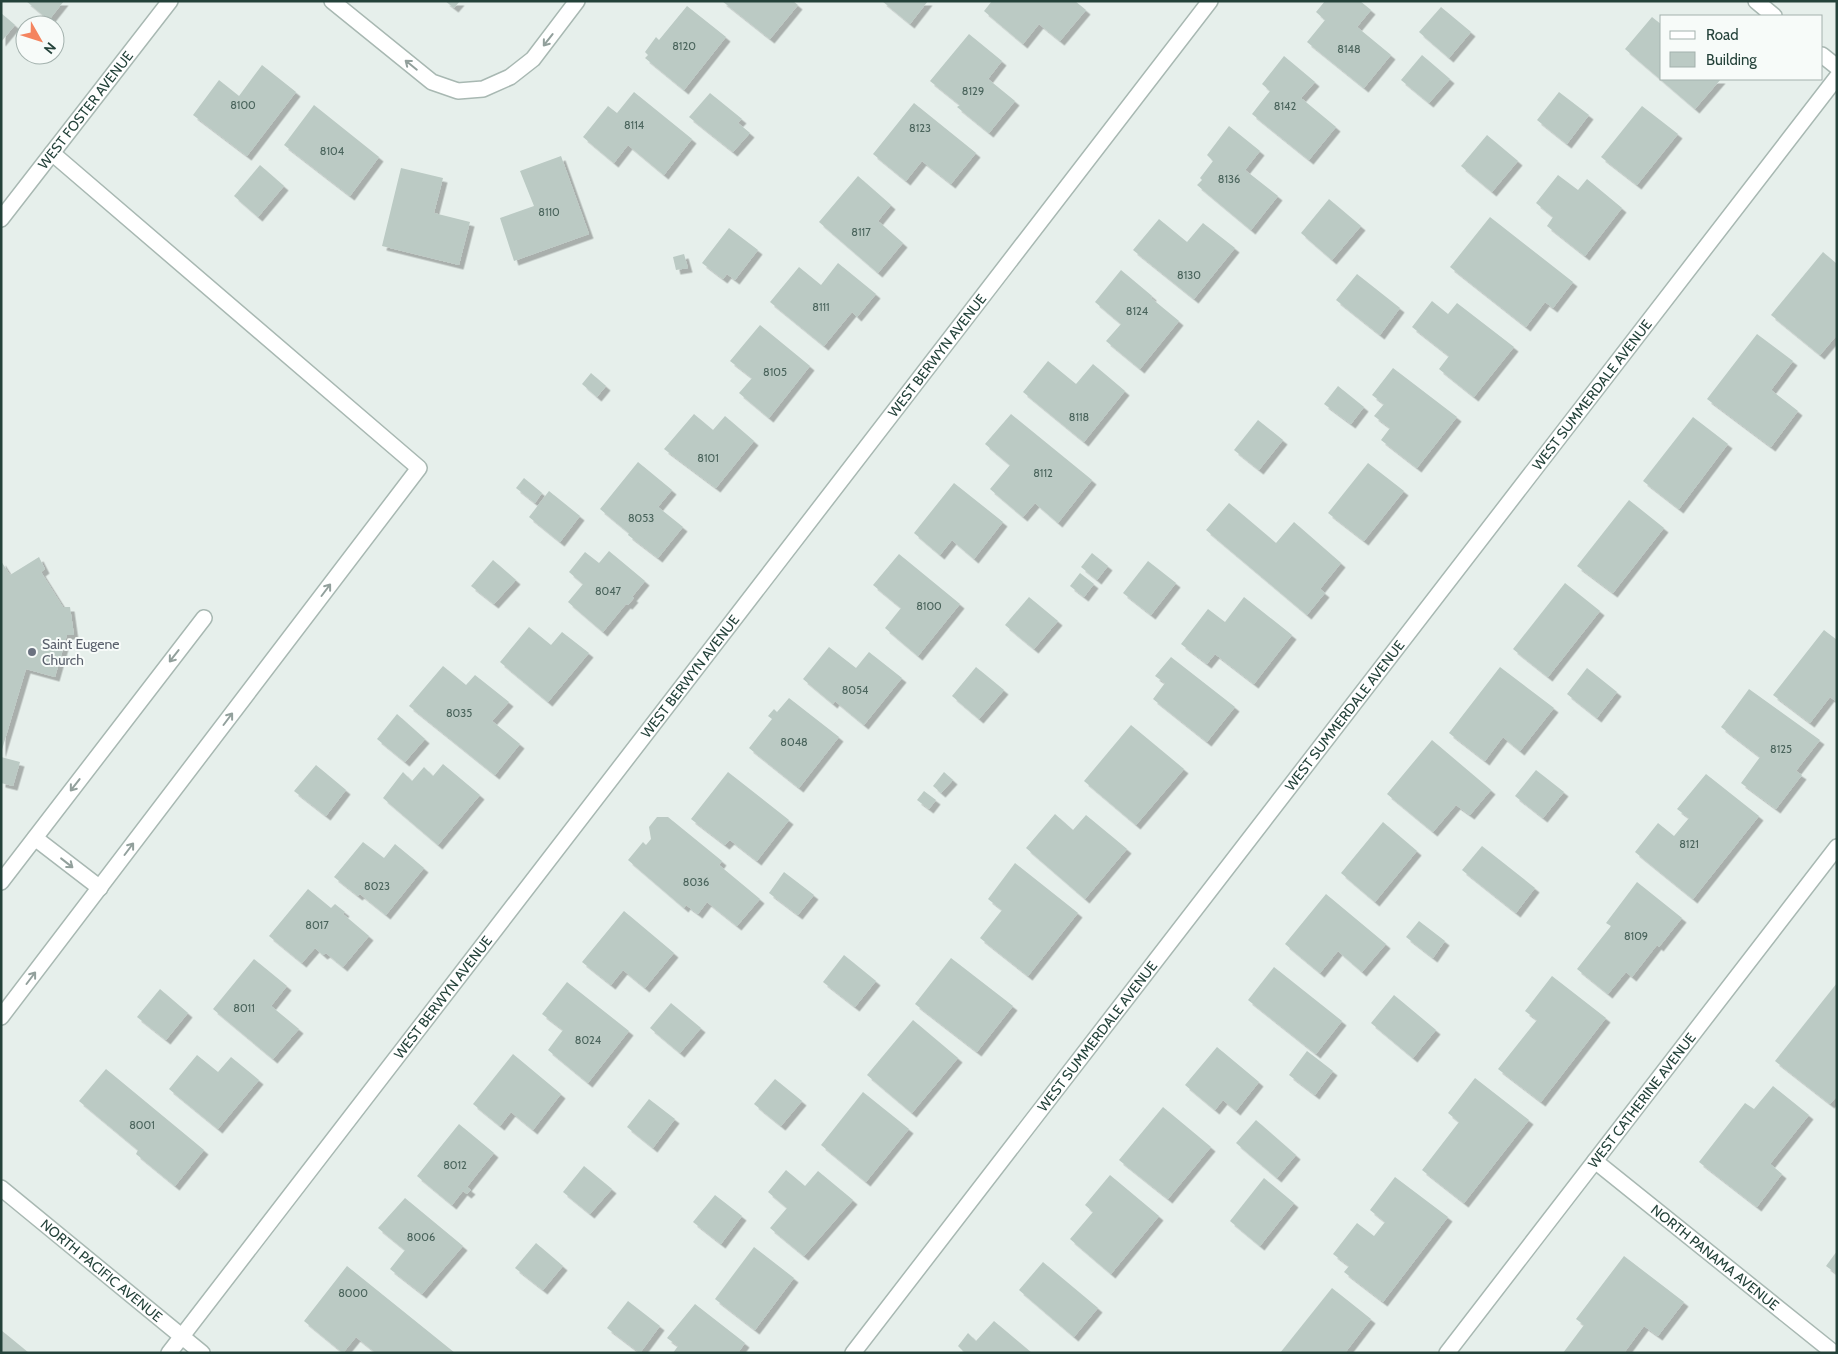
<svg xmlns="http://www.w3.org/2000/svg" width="1838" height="1354" viewBox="0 0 1838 1354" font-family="Cabin,sans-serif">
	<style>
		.building { fill: #bbcac4; filter: url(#shadow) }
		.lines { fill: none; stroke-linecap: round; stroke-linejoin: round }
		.minor-casing { stroke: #a8b8b2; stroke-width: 18 }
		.minor { stroke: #fff; stroke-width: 15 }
		.oneway { stroke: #92a09c }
		.worship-dot { fill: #6b7280; stroke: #f7fbf9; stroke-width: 2 }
		.labels { text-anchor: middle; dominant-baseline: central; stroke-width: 4; stroke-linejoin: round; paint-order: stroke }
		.number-label { font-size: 11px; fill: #4a645c }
		.street-label { font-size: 14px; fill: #24423a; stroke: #f7fbf9 }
		.worship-label { font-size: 14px; fill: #5b616d; stroke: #f7fbf9; text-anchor: start }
	</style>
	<defs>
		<filter id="shadow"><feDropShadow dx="4.5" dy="4.5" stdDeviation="0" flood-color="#0004"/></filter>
	</defs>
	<rect width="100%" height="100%" fill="#e6efeb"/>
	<g class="building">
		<polygon points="26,1 64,1 49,20"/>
		<polygon points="445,1 460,1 454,8"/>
		<polygon points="722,1 793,1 798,5 770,39"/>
		<polygon points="882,1 928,1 910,24"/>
		<polygon points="992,1 1075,1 1086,10 1060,41 1039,24 1023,44 984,11"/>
		<polygon points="1325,1 1360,1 1371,10 1357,27 1391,55 1364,88 1307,42 1325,20 1316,12"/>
		<polygon points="687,6 726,37 684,90 645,58 648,55 645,52 656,37 659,40"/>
		<polygon points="1441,7 1471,32 1449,58 1419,32"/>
		<polygon points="1,13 15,25 1,42"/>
		<polygon points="1652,17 1662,25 1662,79 1721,79 1695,109 1625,49"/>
		<polygon points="969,34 1002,61 988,79 1015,101 989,133 957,107 960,105 930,81"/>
		<polygon points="1422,55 1450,79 1429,103 1401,80"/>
		<polygon points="1284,56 1315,82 1301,98 1336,127 1309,160 1252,114 1270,91 1262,84"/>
		<polygon points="262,65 296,92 247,156 193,115 219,80 239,96"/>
		<polygon points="634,92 692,139 664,175 628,145 614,163 583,137 608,106 617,113"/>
		<polygon points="1559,92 1589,115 1567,144 1537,120"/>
		<polygon points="710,93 742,119 738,123 750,133 733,152 689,117"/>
		<polygon points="914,103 976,153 951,184 922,161 906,181 873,154"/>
		<polygon points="314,105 379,157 350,196 284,145"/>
		<polygon points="1642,106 1678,134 1637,185 1601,157"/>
		<polygon points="1229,126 1260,151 1245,170 1278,196 1251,230 1197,185 1202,180 1200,178 1213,161 1207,155"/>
		<polygon points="1487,135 1518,161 1492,192 1461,166"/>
		<polygon points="561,156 589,234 514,261 500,218 534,206 520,171"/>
		<polygon points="260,165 284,186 258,217 234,196"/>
		<polygon points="401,168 443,178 434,213 470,222 459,265 382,246"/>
		<polygon points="1558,175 1578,190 1587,179 1622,208 1585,256 1547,226 1553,217 1536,203"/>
		<polygon points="858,176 891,205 878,221 903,243 878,273 819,222"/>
		<polygon points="1329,199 1361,226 1332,260 1301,233"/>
		<polygon points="1490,217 1573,282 1553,308 1545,302 1526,327 1450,267"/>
		<polygon points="1159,219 1187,242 1203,223 1235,248 1194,299 1133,250"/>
		<polygon points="729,228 758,250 735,280 727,274 723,279 702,263"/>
		<polygon points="1823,252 1837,264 1837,335 1820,355 1771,315"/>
		<polygon points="684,254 688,268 676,270 673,257"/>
		<polygon points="838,263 876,294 857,317 852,312 824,346 770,302 799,267 821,285"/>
		<polygon points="1121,270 1152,296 1151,298 1179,321 1140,369 1106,341 1121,324 1095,302"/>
		<polygon points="1357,274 1400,308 1380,335 1336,300"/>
		<polygon points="1432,301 1448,314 1457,303 1514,347 1474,397 1439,369 1449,356 1412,327"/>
		<polygon points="760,325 810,366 769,418 739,393 752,378 730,361"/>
		<polygon points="1757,334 1793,361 1771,390 1798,411 1771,447 1707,399"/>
		<polygon points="1048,361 1076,384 1093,364 1125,391 1084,442 1023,392"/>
		<polygon points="1393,368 1457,417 1417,468 1381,440 1390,428 1374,416 1384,404 1372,395"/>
		<polygon points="591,373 606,386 597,397 582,384"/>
		<polygon points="1338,386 1364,407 1351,424 1324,404"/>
		<polygon points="694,414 713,430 725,416 754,441 716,488 664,449"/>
		<polygon points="1011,414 1092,480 1058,523 1035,503 1023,517 990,489 1010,465 985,444"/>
		<polygon points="1693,417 1728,444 1679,509 1643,481"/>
		<polygon points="1258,420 1283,440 1259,470 1234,450"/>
		<polygon points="638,462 672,490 658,507 683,527 658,558 628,535 629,533 600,509"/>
		<polygon points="1368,463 1404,491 1364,541 1328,513"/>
		<polygon points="524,478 542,493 535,503 516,488"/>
		<polygon points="954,483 1003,522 974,559 952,540 940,555 914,533"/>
		<polygon points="549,491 580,516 560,542 529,517"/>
		<polygon points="1629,500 1664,528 1613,593 1577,566"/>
		<polygon points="1229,503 1276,543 1294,522 1341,563 1320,589 1325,593 1307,615 1206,530"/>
		<polygon points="609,551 645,581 632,597 634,598 628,605 626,604 603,632 568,602 583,584 569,572 585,552 599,563"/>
		<polygon points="1092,553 1108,566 1097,580 1081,567"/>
		<polygon points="899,554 960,604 918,656 885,628 901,608 873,585"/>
		<polygon points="39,557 45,569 41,572 63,607 70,607 74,635 67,635 55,677 26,669 1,753 1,561 10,575"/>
		<polygon points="493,560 516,580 494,604 471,586"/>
		<polygon points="1148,561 1176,583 1151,615 1123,593"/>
		<polygon points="1080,573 1094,584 1084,597 1070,586"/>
		<polygon points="1565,583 1600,611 1548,677 1513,649"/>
		<polygon points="1029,597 1058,621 1034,649 1005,625"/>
		<polygon points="1244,597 1292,635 1254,684 1215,654 1207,664 1181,644 1208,609 1225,622"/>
		<polygon points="529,627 551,645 562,632 589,653 548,702 500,662"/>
		<polygon points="1824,630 1837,640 1837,702 1830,697 1810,723 1773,695"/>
		<polygon points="829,647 856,668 869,652 902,678 864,725 835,701 833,704 803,679"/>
		<polygon points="1171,657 1235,707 1207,742 1153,699 1165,683 1155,676"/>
		<polygon points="443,666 466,685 475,675 509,702 492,721 520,744 495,775 409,706"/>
		<polygon points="976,667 1004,690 979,719 952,696"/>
		<polygon points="1500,667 1554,708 1520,751 1503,737 1485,761 1449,733"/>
		<polygon points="1587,668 1617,692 1597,718 1567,694"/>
		<polygon points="1749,689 1820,740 1796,771 1802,775 1776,809 1741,783 1760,757 1721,727"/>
		<polygon points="789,698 839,737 799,788 749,748 772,719 768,716 774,709 777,712"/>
		<polygon points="397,714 425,739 405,762 377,739"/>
		<polygon points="1131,725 1184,769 1136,825 1084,781"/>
		<polygon points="1432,740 1491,790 1470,815 1456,805 1433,832 1387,794"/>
		<polygon points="1,757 20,762 13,786 1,783"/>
		<polygon points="443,764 480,795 438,845 383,798 403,772 412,781 424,767 433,776"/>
		<polygon points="316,765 346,790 326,816 294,791"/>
		<polygon points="1536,770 1564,792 1543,818 1515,796"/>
		<polygon points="728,772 789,820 757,861 730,840 725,845 691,819"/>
		<polygon points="944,772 953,780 941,793 933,786"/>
		<polygon points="1706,774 1759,816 1693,899 1635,852 1658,823 1674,836 1689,818 1677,809"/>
		<polygon points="924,791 936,800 929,809 917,800"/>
		<polygon points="1055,814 1073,830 1086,815 1127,849 1085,899 1026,848"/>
		<polygon points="657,817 668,817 722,861 719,865 760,899 737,926 707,902 698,914 686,905 684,908 628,860 643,842 646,845 651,839 649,827"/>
		<polygon points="1383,822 1417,851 1375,902 1341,873"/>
		<polygon points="363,842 384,858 395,844 424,868 386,915 360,894 358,896 334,877"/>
		<polygon points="1482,846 1535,888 1516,913 1462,870"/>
		<polygon points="1015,863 1078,913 1028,976 980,938 1002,910 988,899"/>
		<polygon points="784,872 814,895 798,915 769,893"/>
		<polygon points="1637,882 1682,918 1659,947 1657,945 1632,977 1626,972 1608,994 1577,969 1611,926 1606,923"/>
		<polygon points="308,889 331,908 335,904 345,912 343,914 369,936 343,967 326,953 323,955 315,948 302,963 269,936"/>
		<polygon points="1326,894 1386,944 1362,972 1338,951 1320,973 1285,944"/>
		<polygon points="624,911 674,953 645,988 623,970 611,985 582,962"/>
		<polygon points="1419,921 1445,941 1433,958 1406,937"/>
		<polygon points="844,955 876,981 855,1007 823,982"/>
		<polygon points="951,958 1013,1006 977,1052 915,1004"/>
		<polygon points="254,959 287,986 271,1006 299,1029 273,1059 213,1009"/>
		<polygon points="1274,967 1342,1021 1316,1054 1248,1000"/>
		<polygon points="1552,976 1606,1018 1541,1102 1498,1069 1537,1020 1525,1011"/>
		<polygon points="567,982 629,1031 588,1083 548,1050 563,1030 542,1014"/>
		<polygon points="1837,983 1837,1096 1830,1104 1775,1061"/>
		<polygon points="160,989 188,1013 166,1040 137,1017"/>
		<polygon points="1394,995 1436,1030 1413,1058 1371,1023"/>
		<polygon points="671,1003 701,1028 680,1053 650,1028"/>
		<polygon points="913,1020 958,1058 912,1113 867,1075"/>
		<polygon points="1217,1047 1259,1082 1236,1111 1223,1100 1215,1110 1185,1085"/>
		<polygon points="1307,1051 1333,1071 1315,1095 1289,1075"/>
		<polygon points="513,1054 561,1094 533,1130 511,1112 500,1126 473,1104"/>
		<polygon points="197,1055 218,1072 231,1057 259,1080 218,1129 169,1089"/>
		<polygon points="106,1069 204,1150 175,1186 136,1154 138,1150 79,1101"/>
		<polygon points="1475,1078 1529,1120 1464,1203 1422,1170 1459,1122 1448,1113"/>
		<polygon points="775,1079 802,1101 781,1126 754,1104"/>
		<polygon points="1773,1086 1809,1115 1770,1164 1782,1174 1757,1207 1699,1162 1745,1103 1754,1109"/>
		<polygon points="863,1092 909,1129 866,1182 821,1145"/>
		<polygon points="649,1099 675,1119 653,1148 627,1127"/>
		<polygon points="1163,1107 1211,1147 1168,1199 1119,1160"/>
		<polygon points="1256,1120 1296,1155 1277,1178 1236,1143"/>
		<polygon points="459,1124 494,1153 467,1187 471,1190 467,1194 463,1191 452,1205 417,1176"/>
		<polygon points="584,1166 612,1189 590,1214 563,1192"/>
		<polygon points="786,1170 805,1186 818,1171 853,1200 804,1256 770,1228 787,1208 768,1192"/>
		<polygon points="1110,1175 1159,1216 1111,1274 1070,1239 1093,1212 1085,1205"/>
		<polygon points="1395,1177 1448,1217 1383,1302 1344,1272 1349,1266 1333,1254 1357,1223 1374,1236 1385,1222 1370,1210"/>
		<polygon points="1264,1178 1294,1203 1260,1246 1230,1221"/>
		<polygon points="715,1195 742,1216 721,1244 693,1222"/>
		<polygon points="405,1198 463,1246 422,1294 390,1269 405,1250 378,1228"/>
		<polygon points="536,1243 563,1266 543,1290 515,1268"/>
		<polygon points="754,1247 794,1278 755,1330 715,1299"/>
		<polygon points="1837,1251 1837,1274 1826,1266"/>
		<polygon points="1624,1256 1684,1302 1658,1336 1644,1326 1624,1353 1563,1353 1584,1325 1576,1319"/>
		<polygon points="1043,1262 1098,1308 1074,1337 1019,1290"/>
		<polygon points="347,1266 455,1353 376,1353 356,1337 343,1353 304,1321"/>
		<polygon points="1332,1288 1371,1319 1345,1353 1280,1353"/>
		<polygon points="628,1301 660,1326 640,1353 607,1328"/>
		<polygon points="695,1304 745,1343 738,1353 673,1353 678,1346 667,1338"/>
		<polygon points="994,1321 1032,1353 965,1353 958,1346 968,1333 976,1341"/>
		<polygon points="1,1330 29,1353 1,1353"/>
	</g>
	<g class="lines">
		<g class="minor-casing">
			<g id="minor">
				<polyline points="332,1 432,82 458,91 483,89 510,77 533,59 577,1"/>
				<polyline points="1756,1 1774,16"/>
				<polyline points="1822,55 1837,67"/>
				<path id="s1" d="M1,219L170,1"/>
				<polyline points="35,838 100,888"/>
				<polyline points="1,882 204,618"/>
				<polyline points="1,1017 419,468 52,153"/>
				<path id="s2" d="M1595,1161L1834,1353"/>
				<path id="s3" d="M1,1188L202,1353"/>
				<path id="s4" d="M169,1353L1210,1"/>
				<path id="s5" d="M853,1353L1837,77"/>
				<path id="s6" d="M1447,1353L1837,847"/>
			</g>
		</g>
		<use href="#minor" class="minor"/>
	</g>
	<defs><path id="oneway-shaft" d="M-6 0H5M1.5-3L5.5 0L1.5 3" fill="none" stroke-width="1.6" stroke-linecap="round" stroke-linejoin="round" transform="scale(1.25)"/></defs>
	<g class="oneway">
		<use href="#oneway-shaft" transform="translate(548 40) rotate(128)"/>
		<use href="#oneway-shaft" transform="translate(411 65) rotate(-141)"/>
		<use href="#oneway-shaft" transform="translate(326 590) rotate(-53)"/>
		<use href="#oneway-shaft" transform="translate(174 656) rotate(128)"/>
		<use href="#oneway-shaft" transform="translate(228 719) rotate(-53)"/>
		<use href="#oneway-shaft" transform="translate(75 785) rotate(128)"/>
		<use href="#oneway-shaft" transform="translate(129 849) rotate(-53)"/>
		<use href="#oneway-shaft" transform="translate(67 863) rotate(38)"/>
		<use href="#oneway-shaft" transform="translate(31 978) rotate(-53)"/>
	</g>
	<circle class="worship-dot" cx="32" cy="652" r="5"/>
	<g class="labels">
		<g class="number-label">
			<text x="684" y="46">8120</text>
			<text x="1349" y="49">8148</text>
			<text x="973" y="91">8129</text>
			<text x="243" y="105">8100</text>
			<text x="1285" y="106">8142</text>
			<text x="634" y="125">8114</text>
			<text x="920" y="128">8123</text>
			<text x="332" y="151">8104</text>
			<text x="1229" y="179">8136</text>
			<text x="549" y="212">8110</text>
			<text x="861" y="232">8117</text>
			<text x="1189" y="275">8130</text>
			<text x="821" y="307">8111</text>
			<text x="1137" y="311">8124</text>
			<text x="775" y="372">8105</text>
			<text x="1079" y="417">8118</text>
			<text x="708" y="458">8101</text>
			<text x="1043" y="473">8112</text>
			<text x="641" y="518">8053</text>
			<text x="608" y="591">8047</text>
			<text x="929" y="606">8100</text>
			<text x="855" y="690">8054</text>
			<text x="459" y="713">8035</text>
			<text x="794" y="742">8048</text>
			<text x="1781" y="749">8125</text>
			<text x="1689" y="844">8121</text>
			<text x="696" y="882">8036</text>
			<text x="377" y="886">8023</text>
			<text x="317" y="925">8017</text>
			<text x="1636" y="936">8109</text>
			<text x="244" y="1008">8011</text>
			<text x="588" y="1040">8024</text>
			<text x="142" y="1125">8001</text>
			<text x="455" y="1165">8012</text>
			<text x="421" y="1237">8006</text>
			<text x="353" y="1293">8000</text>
		</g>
		<g class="street-label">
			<text stroke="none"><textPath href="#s1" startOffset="138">WEST FOSTER AVENUE</textPath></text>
			<text stroke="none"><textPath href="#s4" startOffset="1259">WEST BERWYN AVENUE</textPath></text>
			<text stroke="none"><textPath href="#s5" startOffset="1210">WEST SUMMERDALE AVENUE</textPath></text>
			<text stroke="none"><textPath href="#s4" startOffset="854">WEST BERWYN AVENUE</textPath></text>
			<text stroke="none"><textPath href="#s5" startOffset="805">WEST SUMMERDALE AVENUE</textPath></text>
			<text stroke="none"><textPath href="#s4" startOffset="449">WEST BERWYN AVENUE</textPath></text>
			<text stroke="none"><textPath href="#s5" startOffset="400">WEST SUMMERDALE AVENUE</textPath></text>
			<text stroke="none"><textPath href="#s6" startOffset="319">WEST CATHERINE AVENUE</textPath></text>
			<text stroke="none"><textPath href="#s2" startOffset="154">NORTH PANAMA AVENUE</textPath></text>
			<text stroke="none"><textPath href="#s3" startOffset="130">NORTH PACIFIC AVENUE</textPath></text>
		</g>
		<g class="worship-label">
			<text x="42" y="644">Saint Eugene<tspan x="42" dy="16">Church</tspan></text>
		</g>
	</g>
	<rect width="1838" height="1354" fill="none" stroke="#24423a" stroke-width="5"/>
	<rect x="1660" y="15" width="162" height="65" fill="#f7fbf9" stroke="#a3b1ad"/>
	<rect x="1670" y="31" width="25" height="8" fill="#ffffff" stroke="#a3b1ad"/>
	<text x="1706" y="40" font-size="15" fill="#24423a">Road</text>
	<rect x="1670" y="52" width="25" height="15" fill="#bbcac4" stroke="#a3b1ad"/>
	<text x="1706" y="65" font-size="15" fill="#24423a">Building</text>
	<g transform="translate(40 40) rotate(129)"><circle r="24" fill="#f7fbf9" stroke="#a3b1ad"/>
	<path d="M0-4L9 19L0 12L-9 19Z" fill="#f4845f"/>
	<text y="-8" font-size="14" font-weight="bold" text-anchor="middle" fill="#24423a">N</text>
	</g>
</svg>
